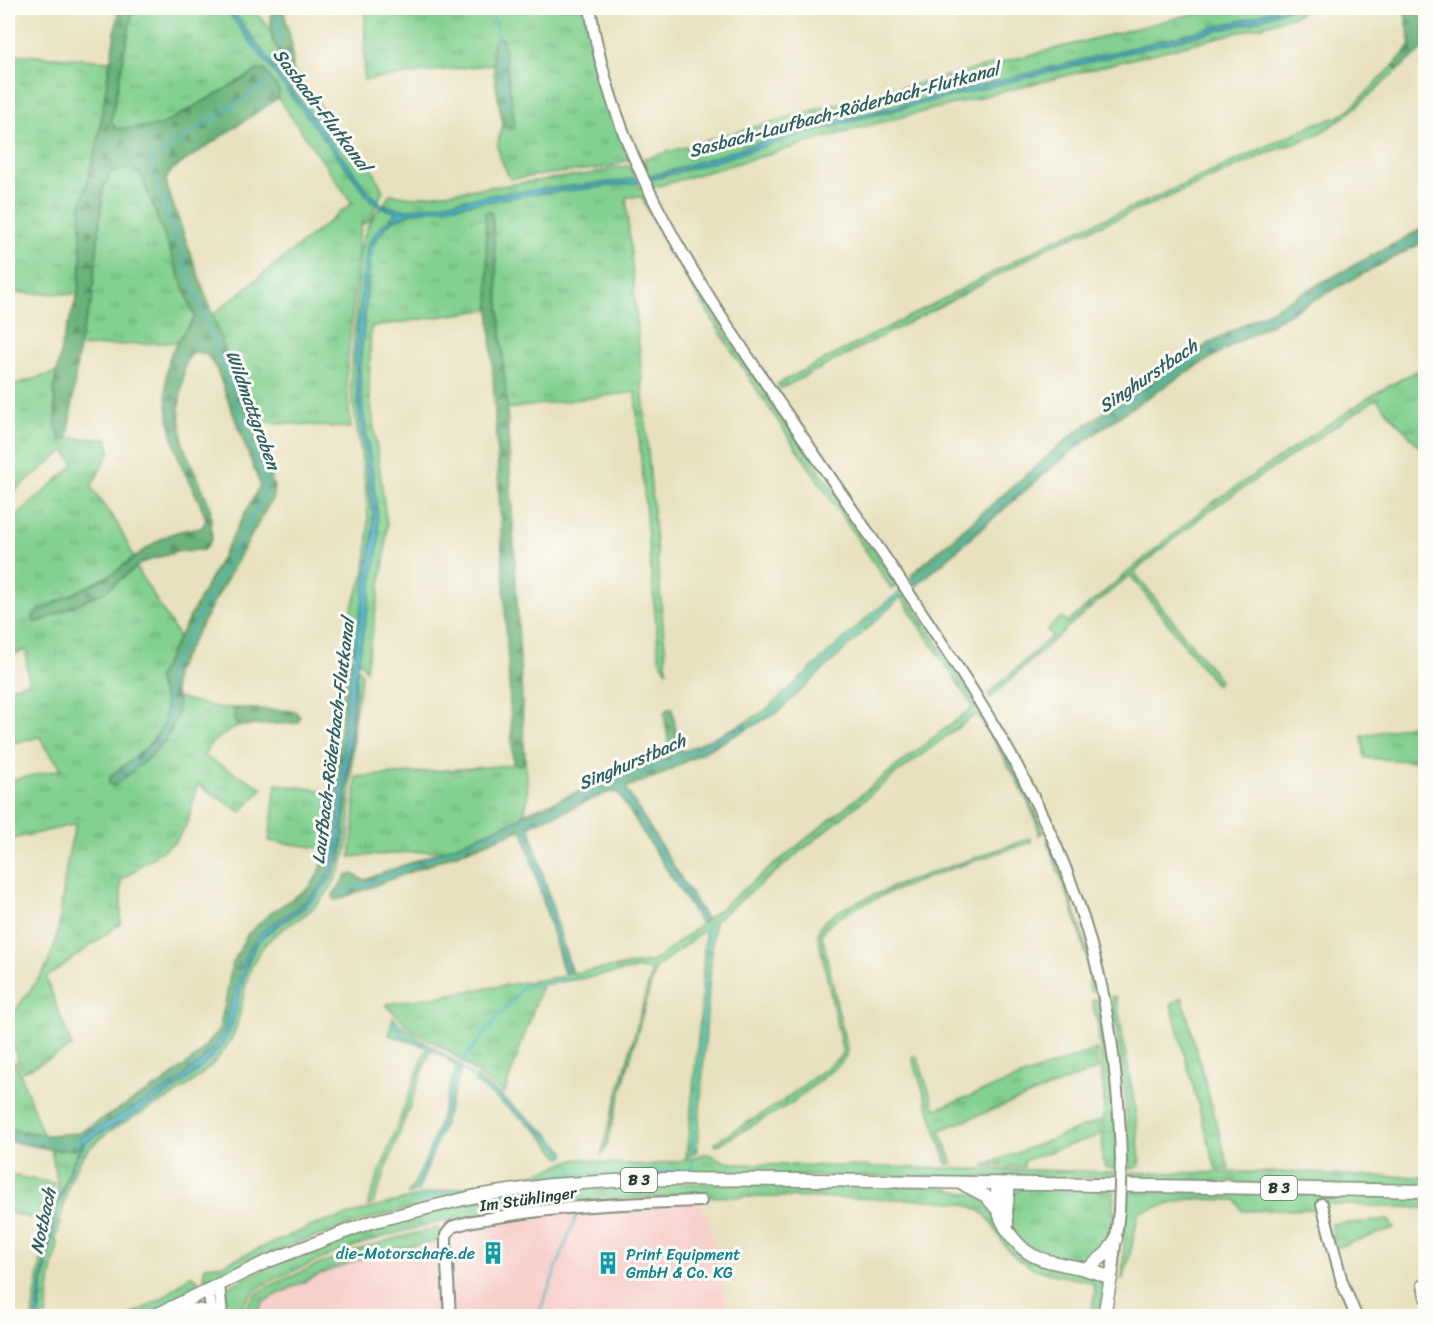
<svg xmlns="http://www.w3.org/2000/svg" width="1433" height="1324" viewBox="0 0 1433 1324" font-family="Sriracha,sans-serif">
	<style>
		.built { fill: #f7d0cb }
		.grass { fill: url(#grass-tufts); stroke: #508662; stroke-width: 1.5 }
		.forest { fill: url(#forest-firs); stroke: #447857; stroke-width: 1.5 }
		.water { fill: #49b3c7; stroke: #34787e; stroke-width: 1.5 }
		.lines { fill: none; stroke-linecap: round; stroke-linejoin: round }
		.stream { stroke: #49b3c7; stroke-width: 2 }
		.minor-casing { stroke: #848f7a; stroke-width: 14 }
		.major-casing { stroke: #848f7a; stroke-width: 15 }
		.minor { stroke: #fff; stroke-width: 10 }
		.major { stroke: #fff; stroke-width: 12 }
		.minor-bridge-casing { stroke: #848f7a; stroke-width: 14; stroke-linecap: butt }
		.minor-bridge { stroke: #fff; stroke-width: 10 }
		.labels { text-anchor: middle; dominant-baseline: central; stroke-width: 6; stroke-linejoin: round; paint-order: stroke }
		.shield { fill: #fdfcf7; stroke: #62766e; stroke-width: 1.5 }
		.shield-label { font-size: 15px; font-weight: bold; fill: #1f3d34 }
		.street-label { font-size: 16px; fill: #1f3d34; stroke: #fdfcf7 }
		.culture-label { font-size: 16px; fill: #0d838f; stroke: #fdfcf7; text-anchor: end }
		.water-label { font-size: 18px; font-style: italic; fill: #2c6060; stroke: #fdfcf7 }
	</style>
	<defs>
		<pattern id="grass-tufts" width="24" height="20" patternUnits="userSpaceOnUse" patternTransform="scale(1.5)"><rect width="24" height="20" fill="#82d08f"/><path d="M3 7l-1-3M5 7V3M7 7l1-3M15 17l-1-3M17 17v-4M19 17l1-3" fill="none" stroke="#6aaa76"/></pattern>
		<pattern id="forest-firs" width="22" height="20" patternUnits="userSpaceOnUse" patternTransform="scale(1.5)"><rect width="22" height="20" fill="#69b27a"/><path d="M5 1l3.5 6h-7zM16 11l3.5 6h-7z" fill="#569265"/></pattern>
	</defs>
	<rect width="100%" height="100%" fill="#fdfcf7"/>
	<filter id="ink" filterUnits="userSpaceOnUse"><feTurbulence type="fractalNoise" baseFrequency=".0167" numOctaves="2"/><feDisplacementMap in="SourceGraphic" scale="12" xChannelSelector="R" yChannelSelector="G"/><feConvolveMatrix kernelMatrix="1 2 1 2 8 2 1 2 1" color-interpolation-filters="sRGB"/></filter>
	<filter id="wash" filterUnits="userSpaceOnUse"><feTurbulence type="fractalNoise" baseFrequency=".008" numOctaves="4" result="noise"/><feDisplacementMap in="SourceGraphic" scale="24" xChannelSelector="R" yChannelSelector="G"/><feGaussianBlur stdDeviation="1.35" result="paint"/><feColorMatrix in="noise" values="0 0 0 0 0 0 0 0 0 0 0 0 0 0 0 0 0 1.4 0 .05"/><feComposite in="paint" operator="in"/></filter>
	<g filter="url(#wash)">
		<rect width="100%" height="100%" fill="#e8e1bf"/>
		<polygon class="built" points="686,1197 700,1200 710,1226 730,1316 256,1316 263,1303 270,1298 318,1275 381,1251 439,1241 438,1228 440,1222 529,1206 588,1200"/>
		<g class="grass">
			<polygon points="133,8 253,8 271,31 272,41 296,74 353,149 372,168 383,191 370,220 364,224 362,222 359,239 346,379 351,428 250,421 212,315 352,203 278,98 279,91 257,71 160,126 115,129 111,122"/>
			<path d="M365,8H585C594,60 608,110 629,159L616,165L601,168L510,179C499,155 493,150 503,125L510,129L514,117L503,40L500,38L492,45L494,64L364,80Z"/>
			<polygon points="1230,8 1280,8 1247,19 797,131 663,173 645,176 640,165 647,163 644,157 647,158 813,110 1184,16"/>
			<polygon points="1290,8 1312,8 1288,18 1255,28 870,125 652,188 647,181 834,125 1252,22"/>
			<polygon points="8,54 110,61 97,146 81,206 81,265 78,294 8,293"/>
			<polygon points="1394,65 1398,70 1346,116 1315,136 1270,152 1169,197 1053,245 950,301 782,388 781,389 777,384 947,297 1054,240 1161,195 1317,123 1338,117 1349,110"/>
			<path d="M631,165L630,168L640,188H642L674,250L716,318L896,582L895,587L892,589L887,582C802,456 713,332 641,197H626L667,671L659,658L635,392L507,409L492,213L489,265L490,309L371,327L369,389L387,525L385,556L366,670L358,658L379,534L373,474L361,397L360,366L370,261L372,246L379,235L394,220L406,214L405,210L383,205L390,194L414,197L589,174Z"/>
			<polygon points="131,168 141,175 195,317 178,342 79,347 97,252 103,189 111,173"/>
			<path d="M380,207L398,213L379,228L367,247L357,333L355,362L358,405L373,514C373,561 362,606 353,652C336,626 360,596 365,569C375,508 358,444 350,383L360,250L367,227Z"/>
			<polygon points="1416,371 1425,382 1425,453 1376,399 1206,513 1134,572 1220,680 1216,685 1130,575 1068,627 990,698 988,694 1052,636 1047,630 1061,617 1068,622 1206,507 1374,394"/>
			<path d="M57,372C53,393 53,419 61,439L68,438L107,439L110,451L91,487L117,523L134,557L112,574L37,612L40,622L107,590L136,567L179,637L158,677L159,688L164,696L166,709L164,725L145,749L110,776C122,768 158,747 166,738C174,728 179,710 176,697L219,708H238L234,712V720L238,726L213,741L203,756L263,788L241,812L197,784L188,823L176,841L121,880V923L46,978L72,1047L23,1072C18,1058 8,1040 10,1024C14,1004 42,982 50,958C61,930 62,898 66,868C68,853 72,838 76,824L8,840V781L62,769L45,747L40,737L8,744V688L28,682L26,650L8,656V500L13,519L74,465L65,450L8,496V386Z"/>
			<path d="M901,591C918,609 936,641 950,663C984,717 1020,772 1044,832L1039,835C1040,815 990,733 976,714L887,781L714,922L697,1151L686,1157L701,1010L705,933L703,931L655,969L605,1151L601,1155L651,975L650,970L638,969L542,985L504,1094L446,1049L416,1033L389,1008L387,1004L564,976V973H569L571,971L573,973L651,962L660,957L889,772L973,707L901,597L778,712L742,732L746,727L742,724L765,711L871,614Z"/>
			<path d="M357,668L362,674L354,720L349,838C343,874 328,900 297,920C285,928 271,935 262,948C239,978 247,1019 225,1049C211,1068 190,1085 171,1097C140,1116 98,1130 79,1162C65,1185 64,1212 56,1236V1241L58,1243L51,1276L46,1316H32L44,1242L58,1185L51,1148L59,1151L73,1149L176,1089L221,1045L230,1026L251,954L262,937L302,910L320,893L331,878L341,858L344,839Z"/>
			<polygon points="1425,722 1425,762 1365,758 1362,736"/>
			<path d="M525,759C526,777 533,806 519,819L445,850L350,857L354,826L356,777L512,765L513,762L518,765L522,764Z"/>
			<polygon points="276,784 334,792 328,849 269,841"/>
			<path d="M1030,838L1031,842C999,853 826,907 822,935L847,1050L846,1056L840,1064L792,1103L716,1146L715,1142L780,1103L839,1058L843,1053L818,935L820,927L825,921L839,911L860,901L900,884Z"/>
			<path d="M1049,840C1068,889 1085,937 1097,988L1094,992H1091L1089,986L1090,969L1076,919L1047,841Z"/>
			<path d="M1111,996L1116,997L1117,1002L1135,1108L1140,1161L1139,1166L1136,1168L1129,1169C1129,1110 1120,1053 1111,996Z"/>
			<polygon points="1182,997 1229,1169 1216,1170 1171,1005"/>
			<polygon points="1095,999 1100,1001 1112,1079 1117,1161 1115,1161 1115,1169 1105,1167 1102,1159 1104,1098 1098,1025 1092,1001"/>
			<path d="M393,1017C413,1037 438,1050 462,1066L444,1124L418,1191L408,1194C432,1156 443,1109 456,1067L444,1056L431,1049L373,1204L367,1206L427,1047L389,1035Z"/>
			<polygon points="1096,1049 1098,1069 940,1130 953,1164 947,1164 912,1057 917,1056 935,1109"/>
			<polygon points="8,1062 16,1062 43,1135 8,1129"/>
			<polygon points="477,1077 547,1133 565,1152 565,1156 561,1158 538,1131 475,1082"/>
			<polygon points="1101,1120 1100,1135 1025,1160 1024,1167 983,1166"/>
			<path d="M703,1154H708L726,1162L742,1164L1115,1172L1114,1178L653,1175L389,1213L285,1247L211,1282C204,1278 201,1273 206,1266L224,1264L309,1227L379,1206L425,1194L536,1174L573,1160L584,1159L606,1163L650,1165L684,1160Z"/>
			<polygon points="1311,1172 1327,1175 1425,1177 1426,1188 1128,1179 1128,1173"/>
			<polygon points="8,1175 54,1183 44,1225 34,1219 8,1212"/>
			<path d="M667,1183L936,1187L976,1195L989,1206L1008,1241L1063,1267L1102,1280L1103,1290L1098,1316H1091L1095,1291L1092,1283C1069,1275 1041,1276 1021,1261C1005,1251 1000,1236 990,1221C975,1197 929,1201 903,1199C703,1197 492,1182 305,1266C280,1277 245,1286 240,1316H225L221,1292L225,1288C300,1252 376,1220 457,1204C527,1191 597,1187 667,1183Z"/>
			<path d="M1023,1188L1114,1189L1113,1212H1115C1113,1226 1111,1241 1100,1251C1078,1271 1015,1253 1010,1222C1008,1213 1011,1202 1012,1194Z"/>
			<polygon points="1127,1191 1425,1197 1425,1208 1325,1204 1319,1209 1242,1211 1236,1200 1189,1199 1139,1212 1128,1263 1122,1280"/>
			<polygon points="1389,1220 1394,1228 1335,1248 1331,1224"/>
			<path d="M438,1228L440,1241L381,1251L318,1275L270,1298L263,1303L256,1316H244C246,1309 248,1302 254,1296C263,1287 278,1282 290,1277C338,1255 387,1239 438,1228Z"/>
			<polygon points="191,1275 198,1280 196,1289 147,1316 130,1316 164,1297"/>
		</g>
		<g class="forest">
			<path d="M119,8H133L111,121L115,129L160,126L257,71L265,70L279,91L278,98L172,170L166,179L168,190L274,487L273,497L175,672C175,678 174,684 174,690C175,695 177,699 178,704C179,739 138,767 114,786L109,784L110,776C132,759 166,740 166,709C165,697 159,689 158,677L260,485L216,368L206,353L193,352L185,363L179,408L183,445L210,506L212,539L204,550L180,551L143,562L107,590L40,622H34L32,617L37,612C61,599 88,588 112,574C145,553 158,530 201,528L206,521C202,500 189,485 182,466C170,437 160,387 170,356C175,342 187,329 195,317L141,175L131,168L111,173L103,189L92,301L80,338L68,438L61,440L56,427L54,387L62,343L78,294L81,265V206L97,146Z"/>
			<polygon points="270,8 283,8 292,46 293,70 272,41"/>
			<polygon points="1404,8 1425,8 1425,48 1398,70 1394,65 1411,45"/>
			<path d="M500,38L503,40L514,117L515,126L510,129L503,125C500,106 488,54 495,39Z"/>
			<polygon points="488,211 492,213 507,409 525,759 522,764 518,765 513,762 485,220 485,213"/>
			<path d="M1425,227V241C1324,295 1221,347 1126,412C1051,463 985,527 916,586L911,579L912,574L1074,433L1132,393L1213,341Z"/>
			<path d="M347,654L357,668L341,858C328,868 328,878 317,890C296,915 262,923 247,954C234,981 236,1016 219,1041C193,1081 115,1124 73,1150C54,1152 28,1144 8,1141V1129L48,1135L79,1133L164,1082L198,1055L219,1029L226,1000L231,967L247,935L269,914L310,887L320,871L328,849Z"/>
			<polygon points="672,707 679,749 685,751 742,724 745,724 746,727 742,732 660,775 627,787 627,791 705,917 705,921 702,923 700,922 618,793 610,792 529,826 571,971 569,973 564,973 523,831 520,830 337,900 334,899 333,895 347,875 353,874 364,880 445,850 519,819 524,814 670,754 664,714 666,710"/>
			<polygon points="238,708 295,711 300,717 298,723 238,726 234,720 234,711"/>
		</g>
		<path class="water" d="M225,8H230L369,192L383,205L405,210L497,194L620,181L663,173L797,131L1247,19L1280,8H1290L1252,22L834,125L696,167L637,183L527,195L411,213L394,220L386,226L372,246L370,261L359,368L361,397L376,502L379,541L351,703L341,848C333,876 321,898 296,913C285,920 272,927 263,937C235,966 244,1015 221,1046C194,1081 154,1102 117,1124C108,1129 97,1134 89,1140C60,1162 43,1279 39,1316H36C45,1257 53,1194 83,1142H81L80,1138L174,1085L203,1060L223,1035L240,973L247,953L259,935L269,926L301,906L317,891L328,875L337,848L346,702L373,535V514L358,405L355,362L357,333L367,247L379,228L397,213L376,205L368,197Z"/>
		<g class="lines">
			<g class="stream">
				<polyline points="276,8 281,44"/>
				<polyline points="493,8 508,108"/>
				<path d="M914,581C979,526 1040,465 1109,416C1208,345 1319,292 1426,234"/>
				<path d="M117,778C143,757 166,743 169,707C170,696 166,685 168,673L263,496L266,484L157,186L152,159L270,81"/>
				<polyline points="618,783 703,921"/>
				<polyline points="524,821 568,973"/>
				<polyline points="339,890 346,891 369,883 665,764 759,720 769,714 898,594"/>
				<polyline points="394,1021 400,1034 429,1046"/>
				<polyline points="432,1048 447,1057 543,1132 555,1142 564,1154"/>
				<polyline points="463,1060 523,987 570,979"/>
				<polyline points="8,1138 69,1145 81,1140"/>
				<polyline points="692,1152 704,1012 708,939 706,926"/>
				<polyline points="567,1161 574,1174"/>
				<polyline points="414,1192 433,1149 459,1068"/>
				<polyline points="410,1202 463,1189 574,1174 688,1170 691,1167 693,1159"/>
				<polyline points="538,1316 577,1214"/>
			</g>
		</g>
	</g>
	<g filter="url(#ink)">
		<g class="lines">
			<g class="minor-casing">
				<g id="minor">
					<path d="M590,8C611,150 688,268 767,385C818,460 870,534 920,610C986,708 1050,810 1085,924C1109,1001 1119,1080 1121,1160"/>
					<polyline points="1322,1204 1342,1282 1356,1316"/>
					<polyline points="1112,1271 1119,1211"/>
					<polyline points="219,1284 222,1316"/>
					<polyline points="1423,1285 1426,1298"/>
					<polyline points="208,1289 211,1308 215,1316"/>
					<path d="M172,1311C186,1308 199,1308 212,1313"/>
					<path d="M450,1316L446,1246V1235L452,1227C470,1220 491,1218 511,1215C574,1205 637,1203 701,1201"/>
				</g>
			</g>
			<g class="major-casing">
				<g id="major">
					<path d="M998,1184C995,1201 997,1213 1006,1228C1026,1260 1042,1260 1076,1267C1088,1269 1100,1274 1111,1278"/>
					<polyline points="965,1185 986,1196 997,1209"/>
					<polyline points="1007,1224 1006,1212 1009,1184"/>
					<polyline points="1092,1265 1107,1253 1116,1239"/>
					<polyline points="154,1316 266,1262 371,1222 476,1196 550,1185 645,1179 816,1180 1426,1191"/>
					<polyline points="1104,1316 1112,1271"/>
				</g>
			</g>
			<use href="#minor" class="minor"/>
			<use href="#major" class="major"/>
			<g class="minor-bridge-casing">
				<polyline id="minor-bridge" points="1119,1211 1121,1160"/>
			</g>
			<use href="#minor-bridge" class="minor-bridge"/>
		</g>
	</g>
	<defs>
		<g id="building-bare" transform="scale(1.8)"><path d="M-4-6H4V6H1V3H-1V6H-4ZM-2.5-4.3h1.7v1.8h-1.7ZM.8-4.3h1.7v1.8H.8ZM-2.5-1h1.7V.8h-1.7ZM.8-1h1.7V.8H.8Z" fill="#0f9aa8" stroke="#fdfcf7" stroke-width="2.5" paint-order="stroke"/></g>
	</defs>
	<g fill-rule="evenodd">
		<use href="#building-bare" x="493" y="1253"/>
		<use href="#building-bare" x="608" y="1263"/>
	</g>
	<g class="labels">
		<g class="shield">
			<rect x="621" y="1168" width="36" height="24" rx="4.5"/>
			<rect x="1261" y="1176" width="36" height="24" rx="4.5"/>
		</g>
		<g class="shield-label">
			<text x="639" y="1180">B 3</text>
			<text x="1279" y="1188">B 3</text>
		</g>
		<g class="street-label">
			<text transform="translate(528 1199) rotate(-8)">Im Stühlinger</text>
		</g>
		<g class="culture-label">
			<text x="475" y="1253">die-Motorschafe.de</text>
			<text x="626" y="1254" text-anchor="start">Print Equipment<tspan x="626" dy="18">GmbH &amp; Co. KG</tspan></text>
		</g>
		<g class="water-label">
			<text transform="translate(322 110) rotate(53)">Sasbach-Flutkanal</text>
			<text transform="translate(844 110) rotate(-15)">Sasbach-Laufbach-Röderbach-Flutkanal</text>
			<text transform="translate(1148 376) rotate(-34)">Singhurstbach</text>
			<text transform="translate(253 410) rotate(70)">Wildmattgraben</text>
			<text transform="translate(333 741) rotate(-83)">Laufbach-Röderbach-Flutkanal</text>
			<text transform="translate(632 762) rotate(-23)">Singhurstbach</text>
			<text transform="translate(43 1221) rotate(-78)">Notbach</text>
		</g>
	</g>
	<rect width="1433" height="1324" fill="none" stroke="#fdfcf7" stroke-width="30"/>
</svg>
